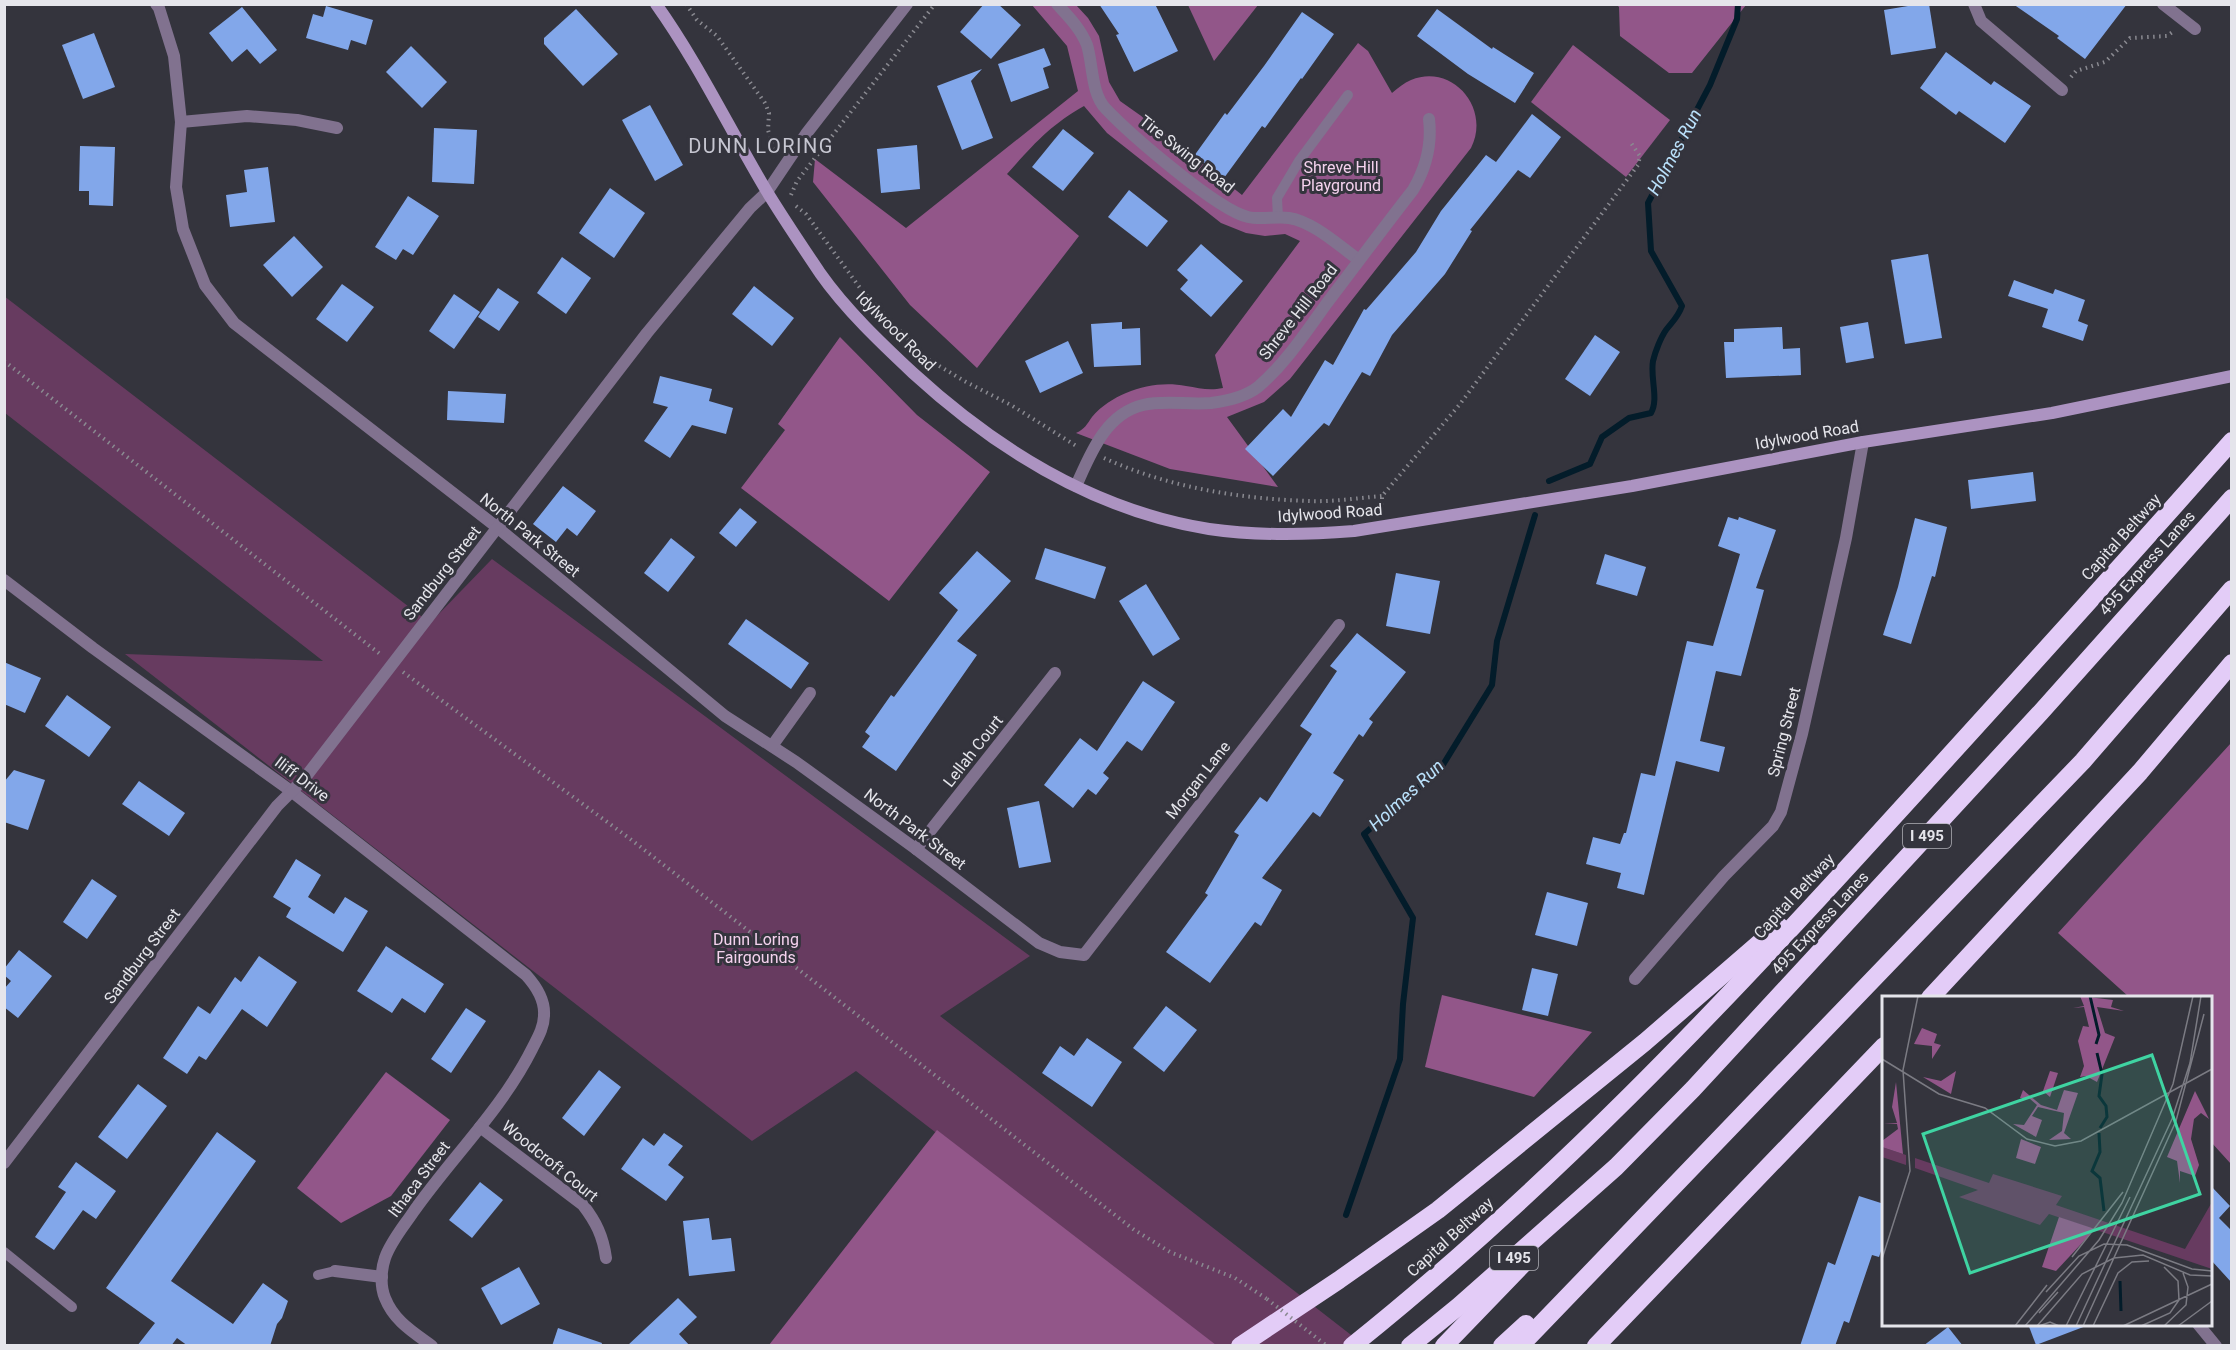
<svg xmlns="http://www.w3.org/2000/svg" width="2236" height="1350" viewBox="0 0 2236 1350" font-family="Roboto,sans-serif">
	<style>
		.green { fill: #673b60 }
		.forest { fill: #925689 }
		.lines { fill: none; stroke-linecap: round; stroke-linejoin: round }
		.stream { stroke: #031c2a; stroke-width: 6 }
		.building { fill: #82a7ea }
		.path { stroke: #8a8a91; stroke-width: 4; stroke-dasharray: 1.5 4.5; stroke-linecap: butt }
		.service { stroke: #81728f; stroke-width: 10 }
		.minor { stroke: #81728f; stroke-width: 12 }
		.secondary { stroke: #ac93c1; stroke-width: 12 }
		.motorway { stroke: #e3ccf7; stroke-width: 18 }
		.path-bridge { stroke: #8a8a91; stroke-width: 4; stroke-dasharray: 1.5 4.5; stroke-linecap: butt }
		.labels { text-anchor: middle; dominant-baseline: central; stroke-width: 6; stroke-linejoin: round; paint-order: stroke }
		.shield { fill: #34343d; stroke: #b0b0b7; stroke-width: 1.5 }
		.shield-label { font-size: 15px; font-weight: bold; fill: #e5e5eb }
		.street-label { font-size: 16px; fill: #e5e5eb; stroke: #34343d }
		.park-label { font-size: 16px; fill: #f5d2ee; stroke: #34343d }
		.water-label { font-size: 18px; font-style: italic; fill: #bae1fb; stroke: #34343d }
		.quarter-label { font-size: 20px; letter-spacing: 1.5px; fill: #c6c6d1; stroke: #34343d }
		.inset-river { fill: none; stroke: #031c2a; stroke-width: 3 }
		.inset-road { fill: none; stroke: #7b7b83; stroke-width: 1.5 }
		.view { fill: #3fd4a2; fill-opacity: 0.15; stroke: #3fd4a2; stroke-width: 3 }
		.inset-edge { fill: none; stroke: #e5e5eb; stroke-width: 3 }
	</style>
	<rect width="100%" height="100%" fill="#34343d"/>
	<polygon class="green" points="4,296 430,623 492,559 1030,956 940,1016 1364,1345 1211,1345 856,1071 752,1141 125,654 323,661 5,413"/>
	<g class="forest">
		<path d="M1032,5H1076L1088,18L1099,36L1109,82L1120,101L1161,130L1242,195L1358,43L1368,51L1392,93C1398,88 1404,83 1411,80C1453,63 1491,109 1471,148L1290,379L1264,402L1227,417L1278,487L1170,469L1076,433C1085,429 1087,424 1092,417C1101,406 1114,398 1126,393C1145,385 1166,382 1186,386C1199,388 1209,391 1223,388L1215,355L1300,241L1285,234L1265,236L1246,233L1221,223L1107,133L1084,106C1049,126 1034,144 1007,174L1079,236L977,368L910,305L813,182L815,159L906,228L1078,91L1067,46Z"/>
		<polygon points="1188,5 1258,5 1214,61"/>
		<polygon points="1617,5 1746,5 1692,73 1669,73 1620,36 1619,7"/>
		<polygon points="1573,45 1670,120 1626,177 1531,102"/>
		<polygon points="840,337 917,415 990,472 889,601 741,488 785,430 778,424"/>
		<polygon points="2231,743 2231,1164 2211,1142 2210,998 2129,997 2058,933"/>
		<polygon points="1442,995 1592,1032 1534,1097 1425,1067"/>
		<polygon points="386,1072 450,1120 391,1196 341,1223 297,1188"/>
		<polygon points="937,1130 1216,1345 769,1345"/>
	</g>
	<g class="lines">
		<g class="stream">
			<path d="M1549,481L1590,464L1602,437L1629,418L1651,413C1659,399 1650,378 1653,361C1655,352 1661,337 1666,330C1673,321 1678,317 1682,306L1651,251L1648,203L1710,85L1737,19L1738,4"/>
			<polyline points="1346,1215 1400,1059 1403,1004 1413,918 1364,834 1441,768 1492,685 1497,641 1535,515"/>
		</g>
	</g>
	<g class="building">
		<polygon points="984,4 998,4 1021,25 991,59 960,32"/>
		<polygon points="1099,4 1155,4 1178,51 1134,72 1116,35 1119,34"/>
		<polygon points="1920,4 1929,4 1936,48 1891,55 1884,10"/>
		<polygon points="2013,4 2127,4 2085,59 2057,38 2059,36"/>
		<polygon points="326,6 373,20 366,45 351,40 348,50 306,38 313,14 323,17"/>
		<polygon points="242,7 277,50 260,64 247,49 232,62 209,33"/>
		<polygon points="576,9 618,54 583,86 544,44 544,38"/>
		<polygon points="1437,9 1492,49 1493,47 1534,73 1515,103 1468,74 1417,36"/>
		<polygon points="1302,12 1334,34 1302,79 1301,78 1265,128 1262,126 1224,178 1194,156 1225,113 1227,115 1264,66"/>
		<polygon points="94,33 115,87 83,99 62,45"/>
		<polygon points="411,46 447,82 422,108 386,72"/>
		<polygon points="1044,48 1051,65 1043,68 1049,88 1011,102 998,64"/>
		<polygon points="1946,52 1991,85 1994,81 2031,106 2005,143 1959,111 1956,115 1920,88"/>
		<polygon points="982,69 971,81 993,138 962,150 937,86"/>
		<polygon points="650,105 683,165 655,181 622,120"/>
		<polygon points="1532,114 1561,137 1530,178 1518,170 1470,230 1472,231 1445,274 1392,335 1370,376 1362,372 1329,426 1324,423 1273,476 1245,449 1283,409 1291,417 1325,360 1333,365 1364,309 1366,310 1416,252 1441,211 1486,155 1496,162"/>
		<polygon points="434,128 477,130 474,184 432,182"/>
		<polygon points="1063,129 1094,153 1063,191 1032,167"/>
		<polygon points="917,145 920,189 881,193 877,149"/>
		<polygon points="80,146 115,147 113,206 89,205 89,191 79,191"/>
		<polygon points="268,167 275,222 230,227 226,195 247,192 244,170"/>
		<polygon points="610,188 645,213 614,258 579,233"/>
		<polygon points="1129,190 1168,221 1147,247 1108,217"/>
		<polygon points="408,196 439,216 413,255 403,249 396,260 375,247"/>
		<polygon points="294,236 323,267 292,297 263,265"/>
		<polygon points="1201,244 1243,281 1211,317 1180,289 1188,280 1177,270"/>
		<polygon points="1928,254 1942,338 1905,344 1891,260"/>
		<polygon points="562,257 591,278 566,314 537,293"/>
		<polygon points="2014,280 2053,294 2055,289 2085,300 2078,321 2088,325 2083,341 2042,327 2048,309 2008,296"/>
		<polygon points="342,284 374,307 347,342 316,319"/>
		<polygon points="754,286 794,318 772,346 732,314"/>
		<polygon points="498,288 519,302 499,331 478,317"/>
		<polygon points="454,294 480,312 454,349 429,331"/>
		<polygon points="1122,322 1122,329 1140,328 1141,365 1094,367 1091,324"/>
		<polygon points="1868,322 1874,358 1846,363 1840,327"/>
		<polygon points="1782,327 1783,349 1800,348 1801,375 1726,378 1724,342 1734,342 1734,329"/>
		<polygon points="1595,335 1620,352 1590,396 1565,379"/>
		<polygon points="1068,341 1083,373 1040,393 1025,361"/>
		<polygon points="660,376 712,389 709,401 733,408 726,434 692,425 670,458 644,441 668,407 653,403"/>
		<polygon points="448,391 506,394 504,423 447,420"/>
		<polygon points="2033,472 2036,501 1971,509 1968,480"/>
		<polygon points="563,486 596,511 577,536 567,528 556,542 533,524"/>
		<polygon points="740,508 757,522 736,547 719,533"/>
		<polygon points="1728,517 1738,520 1739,517 1776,530 1756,588 1764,590 1741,676 1716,671 1700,741 1725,747 1719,772 1676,761 1644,895 1617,888 1621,873 1586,864 1593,837 1620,844 1624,833 1626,833 1641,773 1655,776 1687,641 1713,646 1740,554 1718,546"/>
		<polygon points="1915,518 1947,527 1935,577 1932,576 1911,644 1883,635 1898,587"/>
		<polygon points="671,538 695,557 668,592 644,573"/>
		<polygon points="1045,548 1106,567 1095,599 1035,579"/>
		<polygon points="977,551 1011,581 957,641 977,655 896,771 862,747 870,736 865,732 891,695 894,697 958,610 939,593"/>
		<polygon points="1605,554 1646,567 1637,596 1596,584"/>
		<polygon points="1396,573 1440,581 1430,634 1386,626"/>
		<polygon points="1146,584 1180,639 1153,656 1119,601"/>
		<polygon points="746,619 809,663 791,689 728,644"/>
		<polygon points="1357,633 1406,672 1369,719 1373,722 1363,737 1359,734 1333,773 1344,780 1320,817 1313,812 1262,878 1282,890 1261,926 1255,922 1210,983 1166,952 1208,895 1205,893 1239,835 1234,832 1260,797 1267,802 1312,734 1300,726 1337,671 1330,666"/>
		<polygon points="4,662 41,678 25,713 4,704"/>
		<polygon points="1143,681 1175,702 1142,751 1127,741 1103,773 1109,778 1096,795 1088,789 1073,808 1044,785 1080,738 1097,751"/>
		<polygon points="67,695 111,727 89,757 45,726"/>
		<polygon points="14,770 45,780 28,830 4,822 4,782"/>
		<polygon points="139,781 185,813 169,836 122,804"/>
		<polygon points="1039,801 1051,862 1019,868 1007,808"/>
		<polygon points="296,859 321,875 308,897 334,914 345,897 368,911 343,952 286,917 291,908 273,897"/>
		<polygon points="92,879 117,896 87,939 63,922"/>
		<polygon points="1547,892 1588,903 1577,946 1535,935"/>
		<polygon points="386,946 444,984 425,1013 402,998 392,1013 357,991"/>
		<polygon points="19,950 52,976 18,1018 4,1007 4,989 11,981 4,975 4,969"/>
		<polygon points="259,956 297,982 267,1027 242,1009 206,1060 199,1056 187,1074 163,1058 198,1006 210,1014 235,977 241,982"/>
		<polygon points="1532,968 1558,974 1548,1016 1522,1010"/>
		<polygon points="1166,1006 1197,1030 1164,1072 1133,1048"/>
		<polygon points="466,1008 486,1021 451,1073 431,1059"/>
		<polygon points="1087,1038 1122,1062 1092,1107 1042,1073 1060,1046 1074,1056"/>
		<polygon points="599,1070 621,1087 584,1136 562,1118"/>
		<polygon points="138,1084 167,1106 127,1159 98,1137"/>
		<polygon points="217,1132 256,1161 171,1281 233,1324 263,1283 288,1301 282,1318 277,1324 270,1346 188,1346 177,1338 171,1346 137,1346 155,1323 106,1288"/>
		<polygon points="664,1133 683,1146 668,1165 684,1177 666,1201 621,1169 643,1138 654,1146"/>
		<polygon points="76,1162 116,1191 96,1219 83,1210 54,1250 35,1237 66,1192 58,1187"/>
		<polygon points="480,1182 503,1200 472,1238 449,1220"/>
		<polygon points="2211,1186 2230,1206 2219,1218 2232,1231 2232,1283 2211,1260"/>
		<polygon points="1859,1196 1884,1204 1884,1242 1879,1257 1872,1255 1849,1323 1844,1321 1835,1346 1800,1346 1828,1262 1835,1265"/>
		<polygon points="709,1218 712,1240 731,1238 735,1271 689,1276 683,1221"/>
		<polygon points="519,1267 540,1304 501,1325 481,1288"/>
		<polygon points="678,1298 697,1317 679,1334 690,1346 627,1346"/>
		<polygon points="2028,1324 2085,1324 2086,1326 2036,1345"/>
		<polygon points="1948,1327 1963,1346 1923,1346"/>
		<polygon points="558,1328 602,1343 601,1346 552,1346"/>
	</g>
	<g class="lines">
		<g class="path">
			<polyline points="686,4 697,20 717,36 765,103 769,113 768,130 775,153"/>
			<polyline points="2071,77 2076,71 2105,62 2130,38 2167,36 2174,31"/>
			<polyline points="791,195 797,181 935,4"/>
			<polyline points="796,206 806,214 863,292 926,358 966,382 1011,405 1078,447"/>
			<polyline points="4,361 380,654"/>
			<path d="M1104,458C1167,487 1240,499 1309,501C1333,502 1358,498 1382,496"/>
			<polyline points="1382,511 1382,496 1460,404 1638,165 1640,156 1631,143"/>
			<polyline points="403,672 629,838 1133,1229 1170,1252 1235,1278 1267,1299"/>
		</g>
		<g class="service">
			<polyline points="1278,217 1277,198 1299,161 1348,95"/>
			<polyline points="4,1252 72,1307"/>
			<polyline points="318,1275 335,1271"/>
		</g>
		<g class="minor">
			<polyline points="156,4 159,8 174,56 181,122 176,187 183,229 205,285 234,323 498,528 725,716 796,762 916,849 1039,943 1060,952 1084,955 1339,625"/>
			<path d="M1057,4C1068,16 1081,29 1087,45C1093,64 1091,94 1106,109C1130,134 1217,210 1248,217C1261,220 1276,216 1289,218C1314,222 1339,246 1359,260"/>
			<polyline points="1974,4 1981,21 2062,90"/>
			<polyline points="2163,4 2195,29"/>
			<polyline points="181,122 247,116 297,120 337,128"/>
			<path d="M1076,486C1090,455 1105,414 1143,405C1164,400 1189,405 1211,403C1227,401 1245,397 1258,387C1286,363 1306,332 1327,303C1356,265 1384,227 1413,190C1426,168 1432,144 1429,119"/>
			<path d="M4,580L93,648L291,791L526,975C536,986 545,999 544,1015C544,1028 537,1039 532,1049C502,1109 452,1157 414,1211C404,1226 391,1241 385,1258C381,1270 380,1286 385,1298C394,1321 413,1332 432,1346"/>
			<polyline points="772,746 810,693"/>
			<polyline points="916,849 1055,673"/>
			<polyline points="1635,979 1724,876 1773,826 1781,812 1802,734 1846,538 1863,442"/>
			<path d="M480,1127L583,1205C596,1222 603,1236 606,1258"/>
			<polyline points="4,1163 277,806 304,779 647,333 750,208 767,192 806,134 907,4"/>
			<polyline points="335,1271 382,1277"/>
			<polyline points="2198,1324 2216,1346"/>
		</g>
		<path class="secondary" d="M656,4C698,63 729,128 766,190C783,218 802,246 820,273C846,310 881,343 913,373C996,449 1096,511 1209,529C1257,536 1306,535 1354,531L1632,486L1863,442L2052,413L2232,376"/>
		<g class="motorway">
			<polyline points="1930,998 2140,772 2232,663"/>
			<polyline points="1240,1346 1339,1280 1438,1210 1645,1042 1779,926"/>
			<path d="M1352,1346C1547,1190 1720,1008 1888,823C2003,697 2118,570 2232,441"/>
			<polyline points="1410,1346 1459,1306 1616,1167 1693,1089 2041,712 2232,498"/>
			<polyline points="1444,1346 1527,1260"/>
			<polyline points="1502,1346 1526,1324"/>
			<polyline points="1520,1346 2083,761 2232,589"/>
			<polyline points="1596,1346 1884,1046"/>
		</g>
		<polyline class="path-bridge" points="1267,1299 1327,1346"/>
	</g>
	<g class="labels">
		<g class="shield">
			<rect x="1903" y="824" width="48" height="24" rx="4.5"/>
			<rect x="1490" y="1246" width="48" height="24" rx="4.5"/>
		</g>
		<g class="shield-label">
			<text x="1927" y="836">I 495</text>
			<text x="1514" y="1258">I 495</text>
		</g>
		<g class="street-label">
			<text transform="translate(1187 154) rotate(38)">Tire Swing Road</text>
			<text transform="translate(1298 312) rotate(-52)">Shreve Hill Road</text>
			<text transform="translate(896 331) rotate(45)">Idylwood Road</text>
			<text transform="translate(1807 435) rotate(-10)">Idylwood Road</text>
			<text transform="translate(1330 513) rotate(-4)">Idylwood Road</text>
			<text transform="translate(530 535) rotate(39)">North Park Street</text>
			<text transform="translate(2121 537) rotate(-48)">Capital Beltway</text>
			<text transform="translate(2147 563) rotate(-48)">495 Express Lanes</text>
			<text transform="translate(442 573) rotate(-52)">Sandburg Street</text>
			<text transform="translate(1784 732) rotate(-76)">Spring Street</text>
			<text transform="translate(973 751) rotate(-52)">Lellah Court</text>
			<text transform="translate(302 779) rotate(37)">Iliff Drive</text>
			<text transform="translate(1198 780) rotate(-52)">Morgan Lane</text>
			<text transform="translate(915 829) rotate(37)">North Park Street</text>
			<text transform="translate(1794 896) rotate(-47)">Capital Beltway</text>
			<text transform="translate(1820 923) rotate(-47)">495 Express Lanes</text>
			<text transform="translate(142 956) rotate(-53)">Sandburg Street</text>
			<text transform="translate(550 1161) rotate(39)">Woodcroft Court</text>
			<text transform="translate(419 1179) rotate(-53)">Ithaca Street</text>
			<text transform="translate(1450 1237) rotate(-42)">Capital Beltway</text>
		</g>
		<g class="park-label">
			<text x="1341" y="167">Shreve Hill<tspan x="1341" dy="18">Playground</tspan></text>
			<text x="756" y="939">Dunn Loring<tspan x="756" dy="18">Fairgounds</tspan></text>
		</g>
		<g class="water-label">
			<text transform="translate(1674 152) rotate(-62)">Holmes Run</text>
			<text transform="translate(1406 795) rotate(-43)">Holmes Run</text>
		</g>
		<g class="quarter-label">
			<text x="761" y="146">DUNN LORING</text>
		</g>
	</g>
	<g transform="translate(1882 996)">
		<rect width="330" height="330" fill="#34343d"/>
		<path d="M0,151L24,159V169L0,161ZM33,162L107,187L111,178L180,200L174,209L303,253L330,206V273L167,218L158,229L77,201L96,194L33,172Z" fill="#673b60"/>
		<path d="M198,0L231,4L229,11L242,15L215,11L223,37L233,41L215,86L204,80L198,81L202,70L196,45L201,30L207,31L202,11L191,12L202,10ZM40,32L55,38L52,47L59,49L50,63V50L32,48ZM74,75L69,98L41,81L59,85ZM168,75L176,77L168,101L161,95ZM14,86L21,158L0,151V145L16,133L15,128L2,127H15L10,111ZM141,94L159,109L175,114L182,94L196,97L182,137L189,143L167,144L180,135L182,117L156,111L150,120L160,124L154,141L131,128L142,129L155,109L147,102H138ZM313,95L327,123L319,117L312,123L309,143L317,169L313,180L298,175V187L295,165L285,161ZM139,143L159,151L153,168L134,162ZM177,221L213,233L174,275L160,271Z" fill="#925689"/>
		<path class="inset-river" d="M208,0L217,39L214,48M215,57L220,78L217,100L224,110L225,121L218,132M217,137L218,156L210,175L218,182L222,215M238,285L239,315"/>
		<path class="inset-road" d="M0,63L57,98L103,112L145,143L173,150L199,145L330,73M190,261L241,196M0,263L28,175L21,74L36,0M164,296L197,260L222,248L245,249L310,273L330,275M157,317L176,296M133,330L165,289M143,330L217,244L240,207L291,88L311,0M155,330L200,278L232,262L261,259L308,279L330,280M157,330L168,326L177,330M184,330L248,201M194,330L290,123L308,67L319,0M201,330L294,125L322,18M211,330L236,277L250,266L267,265M241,330L330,288M259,330L288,317L297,304L296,285L282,271M282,330L304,309L306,291L301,277M296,330L330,305"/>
		<path class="view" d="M270,59L318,198L88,277L41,138Z"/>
		<rect width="330" height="330" class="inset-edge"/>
	</g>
	<rect width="2236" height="1350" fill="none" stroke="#e5e5eb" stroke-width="12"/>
</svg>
